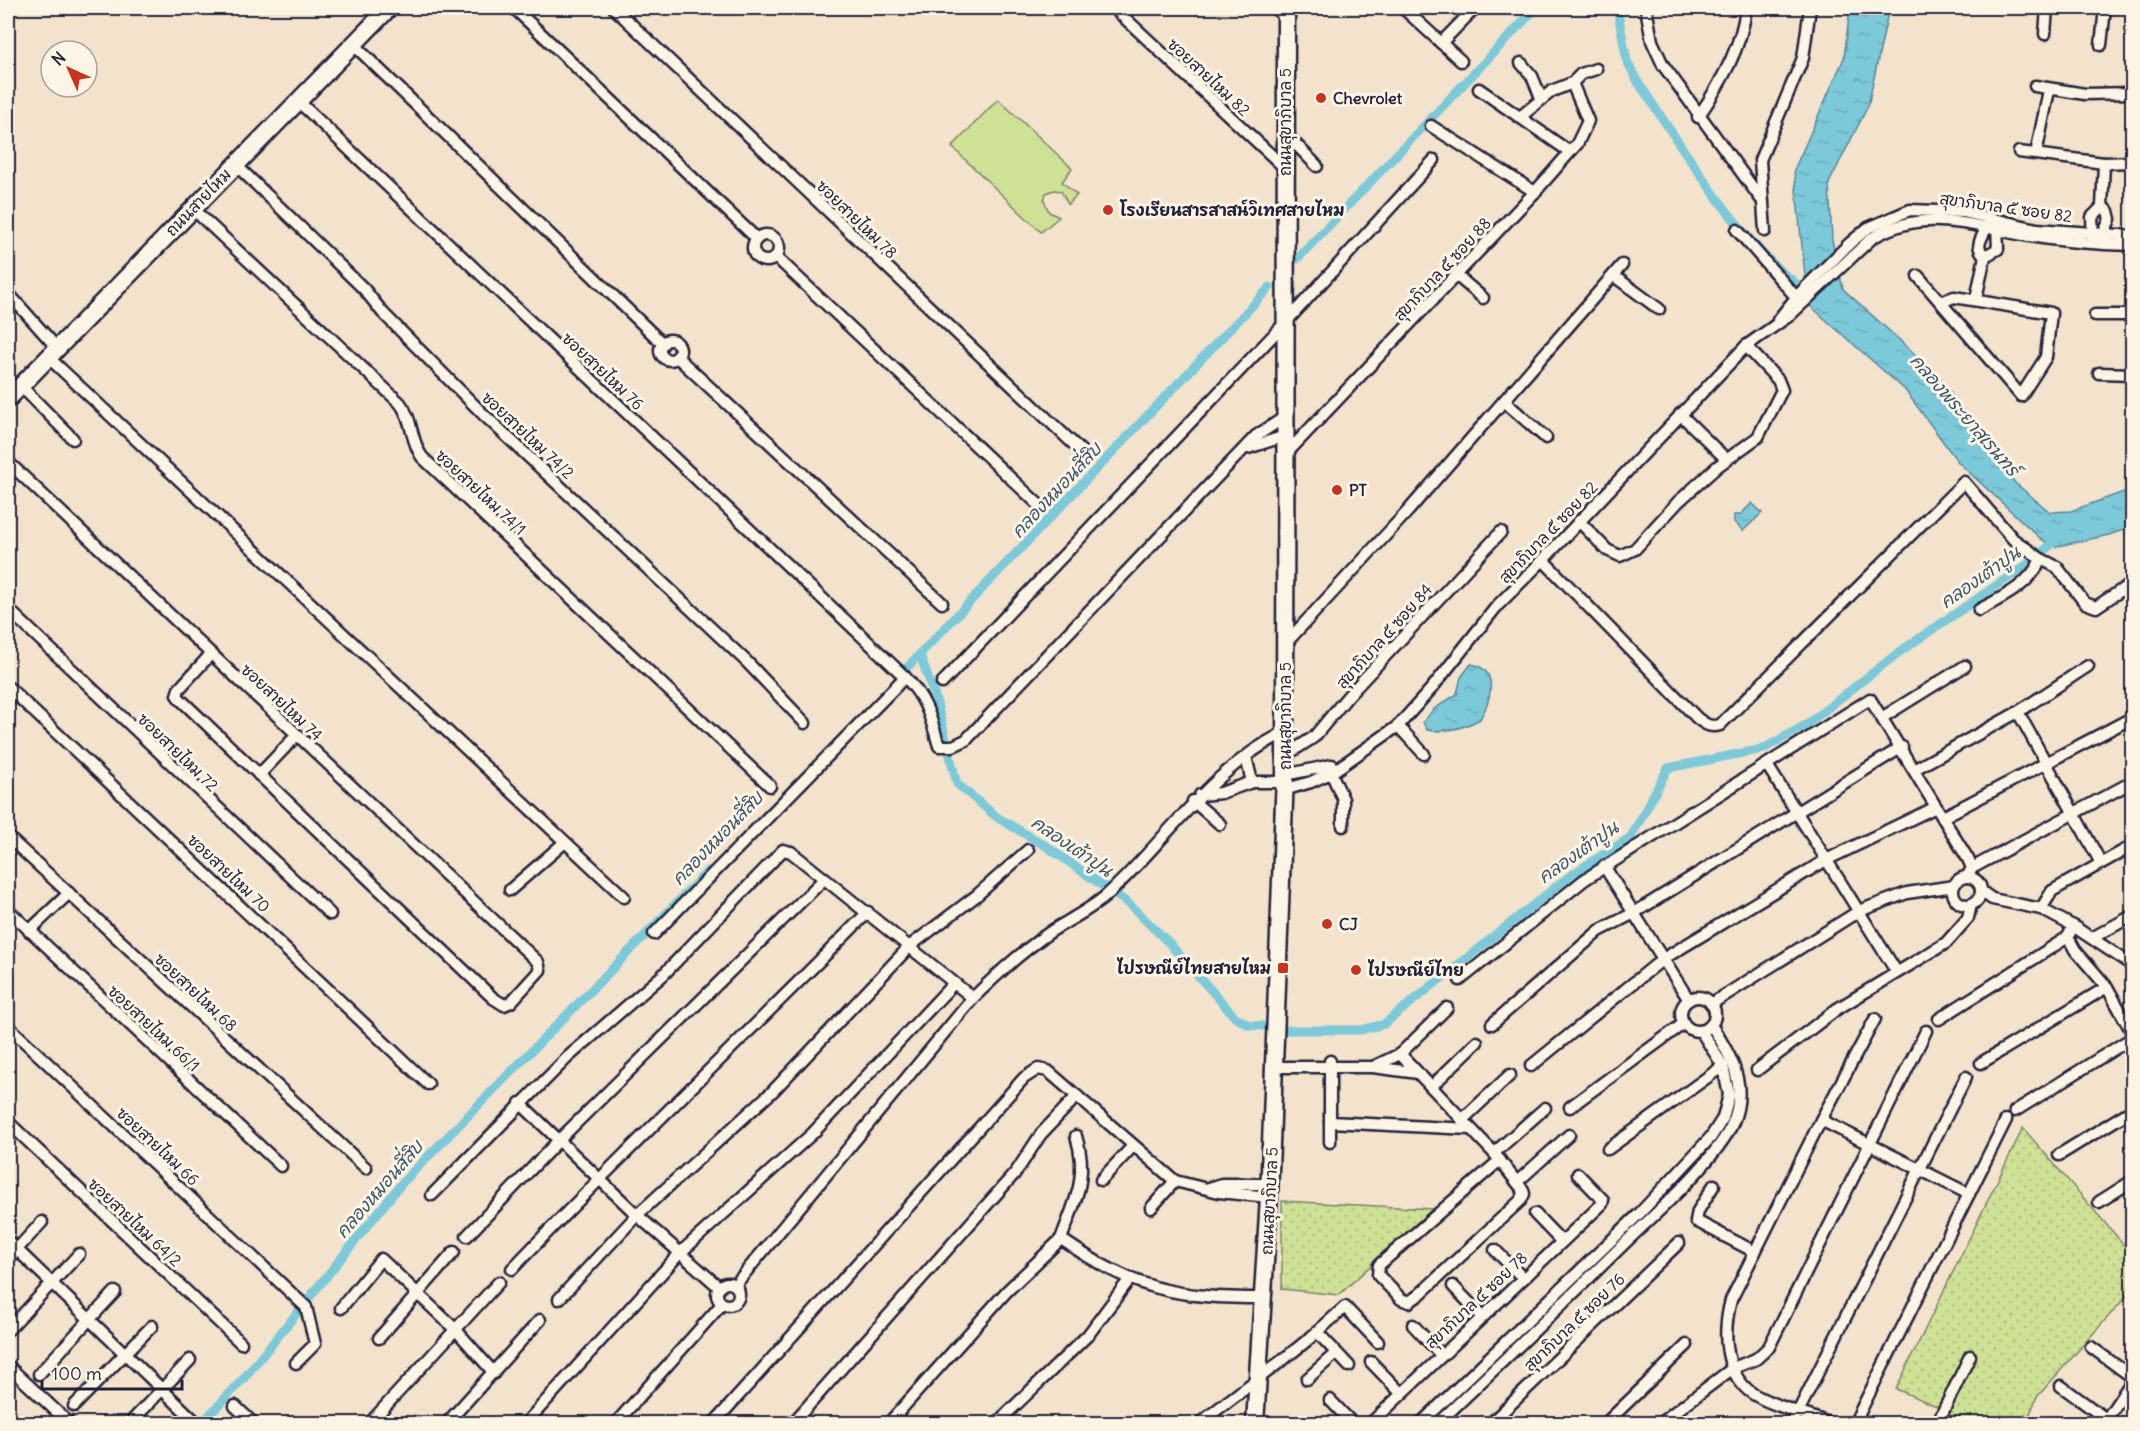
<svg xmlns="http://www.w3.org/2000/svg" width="2140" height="1431" viewBox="0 0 2140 1431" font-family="Delius,'Playpen Sans Thai',sans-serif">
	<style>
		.grass { fill: url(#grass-dots); stroke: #788268; stroke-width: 1.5 }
		.park { fill: #cee195; stroke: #788268; stroke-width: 1.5 }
		.water { fill: url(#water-ripples); stroke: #57869a; stroke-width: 1.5 }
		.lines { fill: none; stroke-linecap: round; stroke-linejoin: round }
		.canal { stroke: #7bc9d9; stroke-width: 9 }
		.minor-casing { stroke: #22223b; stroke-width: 15 }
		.secondary-casing { stroke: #22223b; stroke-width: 21 }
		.minor { stroke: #fcf5e5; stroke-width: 10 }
		.secondary { stroke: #fcf5e5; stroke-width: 16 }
		.poi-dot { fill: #c8321e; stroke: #fcf5e5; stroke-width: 2 }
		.labels { text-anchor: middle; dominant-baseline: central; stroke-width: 6; stroke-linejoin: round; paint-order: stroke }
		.street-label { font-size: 16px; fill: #22223b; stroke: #fcf5e5 }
		.poi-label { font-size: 16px; font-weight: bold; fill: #22223b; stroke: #fcf5e5; text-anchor: start }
		.water-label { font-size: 18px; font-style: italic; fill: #3d546a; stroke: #fcf5e5 }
	</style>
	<defs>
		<pattern id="grass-dots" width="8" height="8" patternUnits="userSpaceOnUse" patternTransform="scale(1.5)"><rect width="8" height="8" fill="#cee195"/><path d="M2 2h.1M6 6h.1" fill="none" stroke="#b1c181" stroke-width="1.8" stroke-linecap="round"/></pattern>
		<pattern id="water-ripples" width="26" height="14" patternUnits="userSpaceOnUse" patternTransform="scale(1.5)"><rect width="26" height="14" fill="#7bc9d9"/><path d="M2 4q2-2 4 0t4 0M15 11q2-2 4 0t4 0" fill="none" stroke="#6aacbb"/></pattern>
	</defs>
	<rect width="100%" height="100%" fill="#f3e3cc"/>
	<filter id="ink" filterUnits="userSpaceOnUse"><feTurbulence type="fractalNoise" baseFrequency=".0167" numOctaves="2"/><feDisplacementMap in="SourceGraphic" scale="12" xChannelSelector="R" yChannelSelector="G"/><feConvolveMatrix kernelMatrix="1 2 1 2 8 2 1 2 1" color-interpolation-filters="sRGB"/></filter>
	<g filter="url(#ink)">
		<g class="grass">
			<polygon points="2023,1128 2132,1254 2132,1290 2037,1397 2026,1423 1939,1423 1946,1410 1896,1389"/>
			<polygon points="1282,1201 1432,1209 1339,1295 1282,1289"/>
		</g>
		<polygon class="park" points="998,99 1072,168 1062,182 1077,195 1068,204 1061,191 1054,190 1046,193 1044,200 1049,212 1059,217 1041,232 952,147"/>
		<g class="water">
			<polygon points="1850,8 1889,8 1868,106 1829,183 1832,240 1843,289 1937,374 2015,483 2050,512 2071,511 2132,489 2132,527 2109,535 2054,547 2041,539 1958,462 1905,390 1808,304 1794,170 1844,58"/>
			<polygon points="1752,503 1762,513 1743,531 1734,522 1734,515 1740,515"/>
			<path d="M1471,664C1500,669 1491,700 1480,719C1464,728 1446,733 1427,730L1423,722L1434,709L1457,694L1461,677Z"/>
		</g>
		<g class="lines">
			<g class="canal">
				<path d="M1617,8L1627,61L1638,82C1677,139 1751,262 1810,292"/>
				<polyline points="1297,259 1536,8"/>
				<polyline points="920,655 936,700 957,784 998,818 1046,846 1129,904 1168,942 1235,1017 1249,1025 1263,1026"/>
				<polyline points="898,677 1270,287"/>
				<polyline points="1287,1030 1361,1030 1384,1024 1571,875 1631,837 1668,768 1763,749 1806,725 1898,653 2028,564 2060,537"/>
				<polyline points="201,1424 245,1377 402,1183 708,871"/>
			</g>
			<g class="minor-casing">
				<g id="minor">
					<polyline points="514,8 757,239"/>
					<polyline points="614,8 1081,451"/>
					<polyline points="1114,8 1285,168"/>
					<polyline points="1274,8 1286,17"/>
					<polyline points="1403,8 1461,61"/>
					<polyline points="1646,8 1652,41 1663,65 1761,199"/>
					<polyline points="2045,34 2047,8"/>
					<polyline points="1441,43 1475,8"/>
					<polyline points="353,44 663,344"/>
					<polyline points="2101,45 2105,8"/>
					<polyline points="1521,63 1532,76 1541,98"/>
					<polyline points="2035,86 2085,94 2132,93"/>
					<polyline points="1479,89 1570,152"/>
					<polyline points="297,100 905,677 654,934"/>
					<polyline points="1520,117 1552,91 1572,83 1581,74 1596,69"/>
					<path d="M1698,117C1720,85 1742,47 1746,8"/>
					<polyline points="1285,133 1317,166"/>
					<polyline points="2019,152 2104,163 2132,162"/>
					<polyline points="2036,154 2049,90"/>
					<polyline points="235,164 364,289 383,313 483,414 747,662 805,723"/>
					<polyline points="1535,192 1577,144 1588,121 1572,83"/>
					<polyline points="2102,207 2104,163"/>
					<path d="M192,208L400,403C413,419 410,440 422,457L770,786"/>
					<polyline points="1737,230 1796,297"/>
					<polyline points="1765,231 1760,160 1803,58 1810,8"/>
					<circle cx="766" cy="248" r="13"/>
					<polyline points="2093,238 2092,217 2102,207"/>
					<polyline points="2101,240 2110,219 2108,211 2102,207"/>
					<polyline points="1985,256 1998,249 1997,225"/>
					<path d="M1985,256C1972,244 1985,237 1987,224"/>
					<polyline points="776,257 1039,505"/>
					<polyline points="1456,275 1483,298"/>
					<polyline points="1614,276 1659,309"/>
					<polyline points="1918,276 2021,396 2046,357 2051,313 1954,297 1941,302"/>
					<polyline points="8,293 57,348"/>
					<polyline points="1976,299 1985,256"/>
					<polyline points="2095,315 2132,315"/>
					<polyline points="1778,320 1798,295 1850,243 1868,228 1910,210 1963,212 2037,229 2132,236"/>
					<circle cx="670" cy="350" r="10"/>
					<polyline points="48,357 624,897"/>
					<polyline points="677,357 942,603"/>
					<polyline points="2099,373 2132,374"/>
					<polyline points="20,385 73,439"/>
					<polyline points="1504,401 1546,438"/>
					<polyline points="1680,414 1726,459"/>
					<polyline points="1248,448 1285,436"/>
					<polyline points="1285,455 1535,192 1431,126"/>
					<polyline points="8,462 538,962 540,970 511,1002 504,1005 493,998 180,699 177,695 179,689 210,655"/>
					<polyline points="1579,521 1607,550 1620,556 1635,549 1678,502 1718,466 1758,437 1782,390 1778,380 1746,346"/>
					<path d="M1543,560L1697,718C1705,724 1710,728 1720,725L1964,482L2013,539L2041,559L2057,567L2085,603L2096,607L2132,583"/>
					<polyline points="8,609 330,914"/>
					<path d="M1979,610C2003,597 2030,585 2041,559"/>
					<polyline points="1285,644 1408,511 1622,265"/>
					<path d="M905,677C926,698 931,718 939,746H953L966,740L1256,436L1285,417"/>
					<polyline points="942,683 1285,323 1434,160"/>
					<polyline points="8,687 428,1084"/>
					<polyline points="2018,712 2088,666"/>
					<polyline points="1883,717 1965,666"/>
					<polyline points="1398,726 1424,754"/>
					<polyline points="1284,751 1294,750 1314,737 1348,696 1501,532"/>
					<polyline points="1246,757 1252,782"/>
					<polyline points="1767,765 1896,971"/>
					<polyline points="1328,766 1343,799 1343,826"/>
					<polyline points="1915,769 2018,712 2101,863"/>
					<polyline points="259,775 296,736"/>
					<polyline points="1285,775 1332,765"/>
					<path d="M1284,790L1311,782L1331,773L1398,726L1432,688L1497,606L1543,560L1746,346L1790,315L1872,238C1927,204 1978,229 2036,237C2068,242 2100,244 2132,245"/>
					<polyline points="1200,795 1221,793 1252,782 1284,782"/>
					<polyline points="1193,801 1220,824"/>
					<polyline points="1943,817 2130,719"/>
					<polyline points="8,837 366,1168"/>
					<polyline points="1604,866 1689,1000"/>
					<polyline points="1972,868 2132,782"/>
					<circle cx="1967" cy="891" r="14"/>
					<polyline points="510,890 565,842"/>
					<polyline points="1981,891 1992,899 2041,909 2073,926 2068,937 2075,950 2107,987 2132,1032"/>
					<polyline points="2041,909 2052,891 2132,846"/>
					<polyline points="8,910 281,1166"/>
					<polyline points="2073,926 2132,965"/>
					<polyline points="29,931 69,893"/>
					<polyline points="2092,938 2132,916"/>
					<polyline points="1460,980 1584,880 1870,699 1968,859 1972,868 1967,877"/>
					<circle cx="1698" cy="1014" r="17"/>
					<polyline points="1711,1004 1859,911 1907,893 1954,886"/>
					<polyline points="1939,1019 2068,937"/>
					<polyline points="1492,1024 1599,931 1634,913 1902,747"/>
					<polyline points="8,1026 306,1307 315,1344 296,1363"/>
					<polyline points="1400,1054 1494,1153 1523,1190 1524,1194 1521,1200 1419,1295 1409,1302 1401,1299 1378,1275 1379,1265 1500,1160"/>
					<polyline points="1981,1063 2107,987"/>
					<polyline points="1531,1066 1663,959 1826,860 1936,807"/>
					<polyline points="1274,1067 1373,1067 1400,1054 1447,1008"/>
					<polyline points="1373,1067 1418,1073"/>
					<polyline points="1757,1070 1837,1009 1946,943 1968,918 1971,904"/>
					<polyline points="1431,1087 1477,1042"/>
					<polyline points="520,1103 637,1215 719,1287"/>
					<polyline points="1570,1107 1683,1024"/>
					<polyline points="2015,1111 2132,1038"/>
					<polyline points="1462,1120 1510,1075"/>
					<polyline points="1821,1120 1969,1194"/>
					<polyline points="8,1122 241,1343"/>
					<polyline points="1330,1122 1470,1129"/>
					<polyline points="1330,1142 1330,1061"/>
					<polyline points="1608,1149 1723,1066"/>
					<polyline points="1494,1153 1545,1108"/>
					<polyline points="2059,1155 2132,1110"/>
					<polyline points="1101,1180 1133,1146"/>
					<polyline points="1517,1182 1569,1135"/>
					<polyline points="1714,1185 1698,1211 1696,1221 1755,1252"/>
					<polyline points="1209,1188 1222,1184 1270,1184"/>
					<polyline points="432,1195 568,1057 663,975 783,850 791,852 973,998"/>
					<polyline points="2099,1202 2132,1181"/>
					<polyline points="1151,1208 1175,1181"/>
					<polyline points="1535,1214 1561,1241"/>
					<polyline points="467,1236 559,1140 825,878"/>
					<path d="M1061,1239C1075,1201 1089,1177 1076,1136"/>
					<polyline points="8,1241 198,1424"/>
					<polyline points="1495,1250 1522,1277"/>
					<polyline points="8,1259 42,1222"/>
					<path d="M512,1269C628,1147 750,1032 868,912"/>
					<circle cx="728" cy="1294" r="11"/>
					<path d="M735,1285L973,998C998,973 1024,950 1053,930C1071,919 1091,909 1107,895C1168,839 1208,771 1285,732"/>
					<polyline points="1453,1286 1482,1316"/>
					<polyline points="559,1299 637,1215 773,1091 910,946 976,896 1028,850"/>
					<polyline points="341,1308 381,1259 457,1331 494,1373"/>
					<polyline points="1413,1325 1440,1354"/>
					<polyline points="8,1330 79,1254"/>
					<polyline points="1317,1332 1345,1307 1378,1342"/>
					<polyline points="379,1338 454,1252"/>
					<polyline points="2091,1347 2132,1377"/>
					<polyline points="1371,1362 1401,1393"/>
					<polyline points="8,1366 70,1424"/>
					<polyline points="39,1374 115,1292"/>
					<polyline points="1307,1379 1336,1353"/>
					<polyline points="2061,1386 2106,1419"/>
					<polyline points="1330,1400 1353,1424"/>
					<polyline points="74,1406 152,1326"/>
					<polyline points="235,1406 254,1424"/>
					<polyline points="2104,1423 2132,1381"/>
					<polyline points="129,1424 190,1360"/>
					<polyline points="369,1424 499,1282"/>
					<polyline points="446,1424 540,1320"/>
					<polyline points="525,1424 680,1253 813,1133 954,983"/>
					<polyline points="615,1424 722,1304"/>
					<polyline points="713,1424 1024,1078 1038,1069 1048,1071 1175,1181 1219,1192 1269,1197"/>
					<polyline points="792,1424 1016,1172 1041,1134 1077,1096"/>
					<path d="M888,1424L1007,1291L1061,1239C1135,1290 1174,1298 1264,1298"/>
					<polyline points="996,1424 1088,1335 1129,1280"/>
					<path d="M1199,1424C1238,1392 1279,1365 1317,1332L1349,1366"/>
					<polyline points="1370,1424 1602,1204 1603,1200 1578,1174"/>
					<polyline points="1420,1424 1640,1213 1711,1137 1723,1118 1729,1095 1723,1066 1701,1031"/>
					<path d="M1437,1424C1502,1362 1567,1300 1631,1237C1659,1211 1720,1155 1733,1122C1748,1085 1731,1055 1711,1025"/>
					<polyline points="1490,1424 1679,1243"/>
					<polyline points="1605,1424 1687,1345"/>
					<polyline points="1659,1424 1733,1368 1756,1359 1769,1347 1926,1031"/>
					<polyline points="1792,1424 1966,1077"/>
					<path d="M1831,1424C1810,1415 1765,1404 1749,1391C1723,1369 1723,1330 1731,1300L1821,1120L1875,1019"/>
					<polyline points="1854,1424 2006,1120"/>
					<polyline points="1937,1424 1970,1356"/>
				</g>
			</g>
			<g class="secondary-casing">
				<g id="secondary">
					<polyline points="8,399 389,8"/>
					<polyline points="1255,1424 1269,1197 1285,775 1286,8"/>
				</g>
			</g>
			<use href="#minor" class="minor"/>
			<use href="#secondary" class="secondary"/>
		</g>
	</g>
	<g class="poi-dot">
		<circle cx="1321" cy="98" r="6"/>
		<circle cx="1108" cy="210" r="6"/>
		<circle cx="1337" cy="490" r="6"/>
		<circle cx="1327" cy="924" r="6"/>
		<rect x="1277" y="962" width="12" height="12" rx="3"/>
		<circle cx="1356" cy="970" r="6"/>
	</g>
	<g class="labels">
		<g class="street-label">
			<text transform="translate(1209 77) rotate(43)">ซอยสายไหม 82</text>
			<text transform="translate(1285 122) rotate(-90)">ถนนสุขาภิบาล 5</text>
			<text transform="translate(198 202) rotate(-46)">ถนนสายไหม</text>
			<text transform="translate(2006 207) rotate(8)">สุขาภิบาล ๕ ซอย 82</text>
			<text transform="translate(857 219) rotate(44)">ซอยสายไหม 78</text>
			<text transform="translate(1442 269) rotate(-47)">สุขาภิบาล ๕ ซอย 88</text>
			<text transform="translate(603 371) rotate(43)">ซอยสายไหม 76</text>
			<text transform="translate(528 435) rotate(43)">ซอยสายไหม 74/2</text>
			<text transform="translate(481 492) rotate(43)">ซอยสายไหม 74/1</text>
			<text transform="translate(1548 532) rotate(-46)">สุขาภิบาล ๕ ซอย 82</text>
			<text transform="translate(1384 636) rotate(-48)">สุขาภิบาล ๕ ซอย 84</text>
			<text transform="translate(282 702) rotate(43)">ซอยสายไหม 74</text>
			<text transform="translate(1285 716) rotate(-90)">ถนนสุขาภิบาล 5</text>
			<text transform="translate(178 752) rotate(44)">ซอยสายไหม 72</text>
			<text transform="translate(229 873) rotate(43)">ซอยสายไหม 70</text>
			<text transform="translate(196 992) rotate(43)">ซอยสายไหม 68</text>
			<text transform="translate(154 1028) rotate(43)">ซอยสายไหม 66/1</text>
			<text transform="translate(158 1146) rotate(43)">ซอยสายไหม 66</text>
			<text transform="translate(1269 1201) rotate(-87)">ถนนสุขาภิบาล 5</text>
			<text transform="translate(135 1222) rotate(43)">ซอยสายไหม 64/2</text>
			<text transform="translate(1476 1300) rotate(-43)">สุขาภิบาล ๕ ซอย 78</text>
			<text transform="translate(1574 1322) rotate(-44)">สุขาภิบาล ๕ ซอย 76</text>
		</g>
		<g class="poi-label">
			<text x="1333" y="98">Chevrolet</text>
			<text x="1120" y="210">โรงเรียนสารสาสน์วิเทศสายไหม</text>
			<text x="1349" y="490">PT</text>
			<text x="1339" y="924">CJ</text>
			<text x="1271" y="968" text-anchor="end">ไปรษณีย์ไทยสายไหม</text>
			<text x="1368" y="970">ไปรษณีย์ไทย</text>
		</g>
		<g class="water-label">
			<text transform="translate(1965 415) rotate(49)">คลองพระยาสุเรนทร์</text>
			<text transform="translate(1056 490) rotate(-47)">คลองหมอนสี่สิบ</text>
			<text transform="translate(1980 577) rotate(-35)">คลองเต้าปูน</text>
			<text transform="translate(717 838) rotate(-46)">คลองหมอนสี่สิบ</text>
			<text transform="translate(1072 846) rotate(34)">คลองเต้าปูน</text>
			<text transform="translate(1578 852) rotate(-35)">คลองเต้าปูน</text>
			<text transform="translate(379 1189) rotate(-49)">คลองหมอนสี่สิบ</text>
		</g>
	</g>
	<rect width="2140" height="1431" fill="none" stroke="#fcf5e5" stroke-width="30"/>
	<rect x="15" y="15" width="2110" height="1401" fill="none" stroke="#22223b" stroke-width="2" filter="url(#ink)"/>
	<g transform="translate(69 69) rotate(315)"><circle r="28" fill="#fcf5e5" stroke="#a5a1a1" stroke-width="1.5"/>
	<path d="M0-4.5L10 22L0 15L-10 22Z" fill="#c8321e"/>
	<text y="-9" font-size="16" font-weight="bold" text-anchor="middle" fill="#22223b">N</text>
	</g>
	<path d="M42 1380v9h140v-9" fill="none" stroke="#22223b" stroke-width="3"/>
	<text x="51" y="1380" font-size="18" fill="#22223b" stroke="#fcf5e5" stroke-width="4.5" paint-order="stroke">100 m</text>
</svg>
